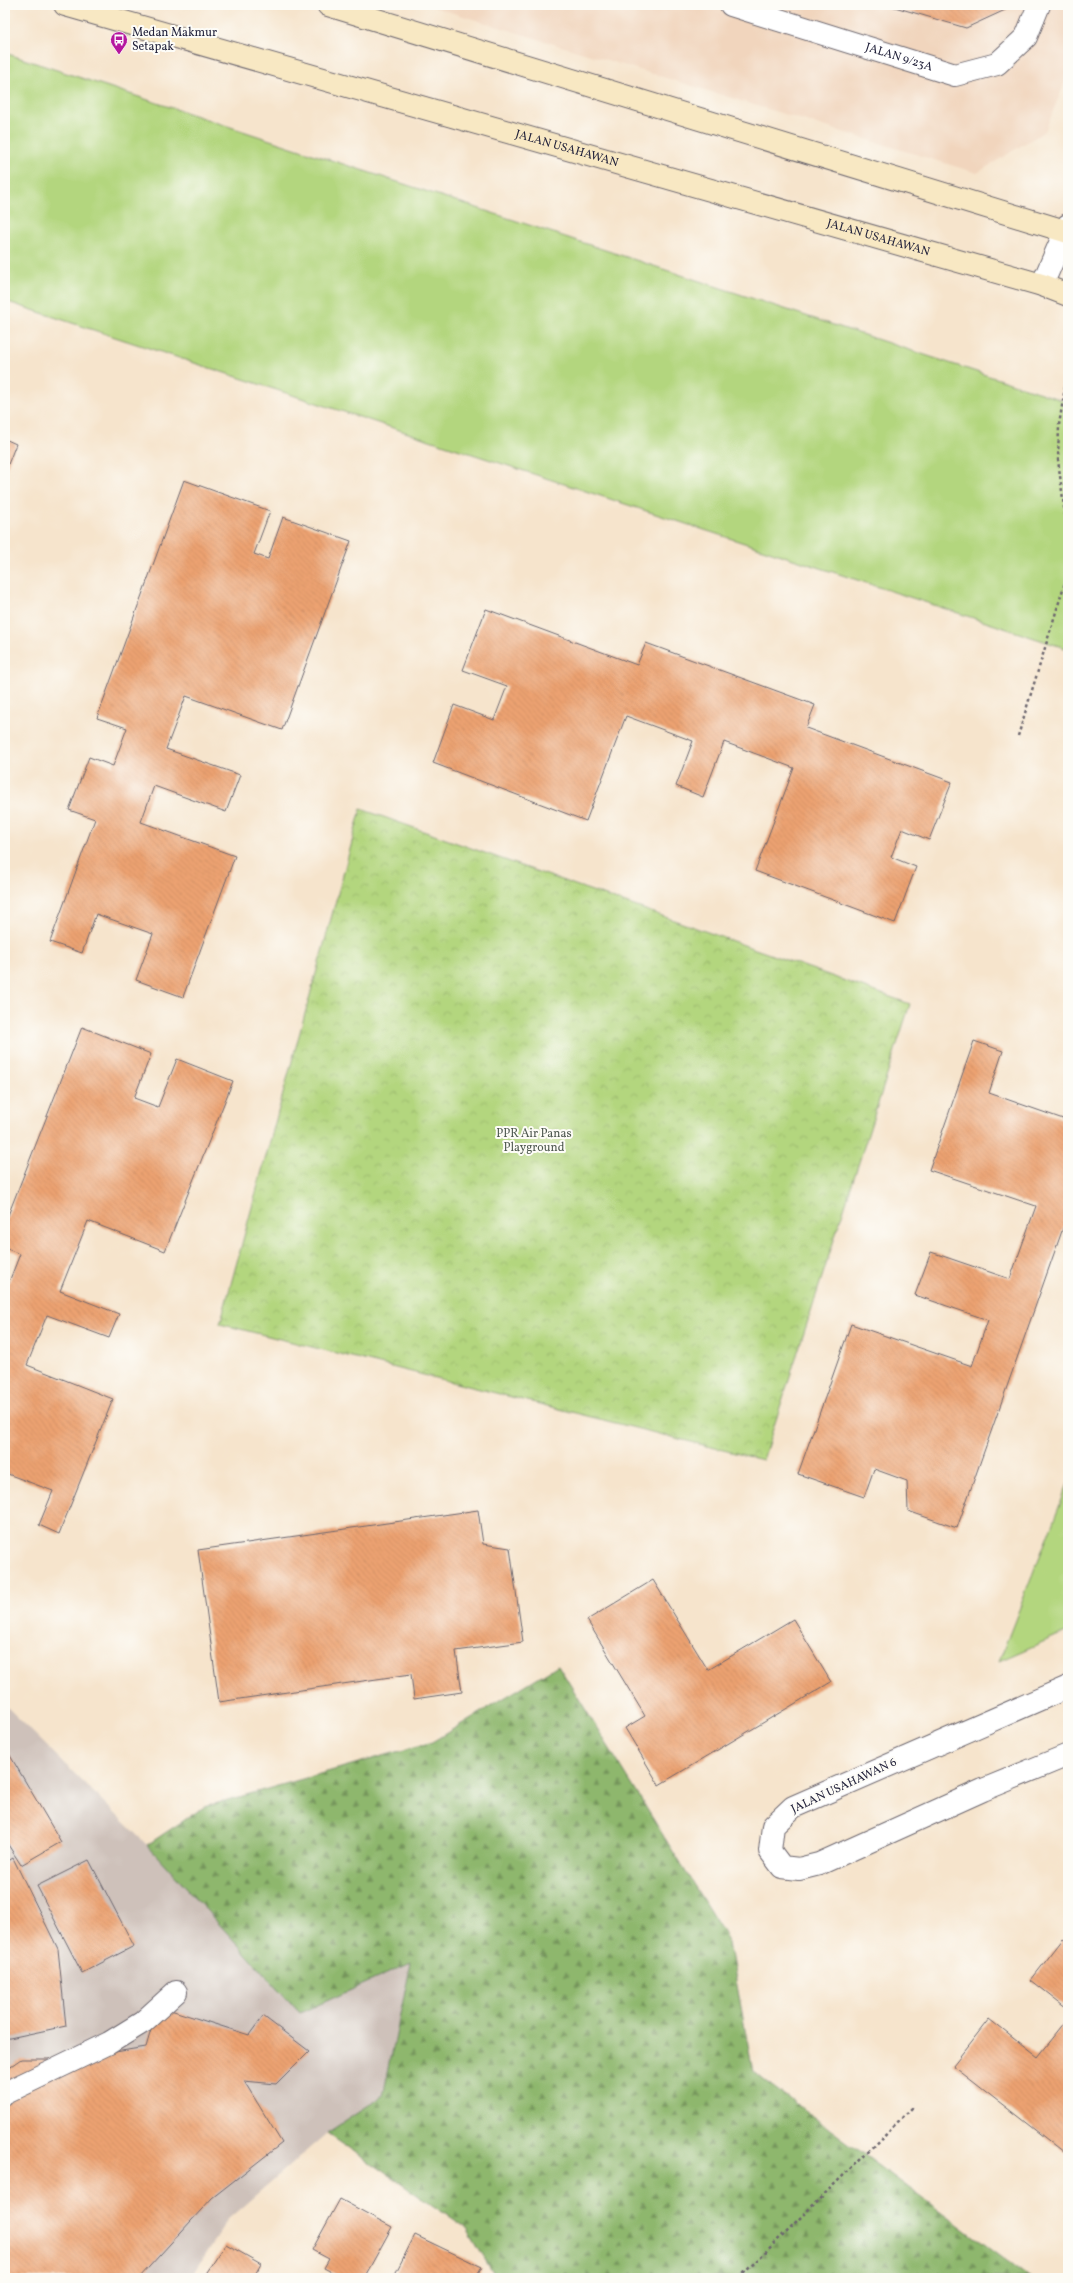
<svg xmlns="http://www.w3.org/2000/svg" width="1073" height="2283" viewBox="0 0 1073 2283" font-family="Vollkorn,serif">
	<style>
		.built { fill: #f1d5bd }
		.industrial { fill: #cec1ba }
		.green { fill: #b3d67e; stroke: #6a7c5c }
		.forest { fill: url(#forest-firs); stroke: #586c54 }
		.park { fill: url(#park-crowns); stroke: #6a7c5c }
		.building { fill: url(#building-back-hatch) }
		.lines { fill: none; stroke-linecap: round; stroke-linejoin: round }
		.street-casing { stroke: #6c666e; stroke-width: 24 }
		.secondary-casing { stroke: #6c666e; stroke-width: 24 }
		.path { stroke: #6c666e; stroke-width: 2.5; stroke-dasharray: 3 3; stroke-linecap: butt }
		.street { stroke: #fff; stroke-width: 22 }
		.secondary { stroke: #f8e8c3; stroke-width: 22 }
		.labels { text-anchor: middle; dominant-baseline: central; stroke-width: 4; stroke-linejoin: round; paint-order: stroke }
		.poi-label { font-size: 12px; fill: #22223b; stroke: #fdfcf7; text-anchor: start }
		.street-label { font-size: 12px; fill: #22223b; stroke: #fdfcf7 }
		.park-label { font-size: 12px; fill: #4e584f; stroke: #fdfcf7 }
	</style>
	<defs>
		<pattern id="forest-firs" width="22" height="20" patternUnits="userSpaceOnUse"><rect width="22" height="20" fill="#8eb76d"/><path d="M5 1l3.5 6h-7zM16 11l3.5 6h-7z" fill="#74945b"/></pattern>
		<pattern id="park-crowns" width="20" height="18" patternUnits="userSpaceOnUse"><rect width="20" height="18" fill="#b3d67e"/><path d="M2 6a3 3 0 1 1 6 0M12 15a3 3 0 1 1 6 0" fill="none" stroke="#9ab76e"/></pattern>
		<pattern id="building-back-hatch" width="6" height="6" patternUnits="userSpaceOnUse"><rect width="6" height="6" fill="#eca271"/><path d="M-1 5l2 2M0 0l6 6M5-1l2 2" fill="none" stroke="#ca8b63"/></pattern>
	</defs>
	<rect width="100%" height="100%" fill="#fdfcf7"/>
	<filter id="ink" filterUnits="userSpaceOnUse"><feTurbulence type="fractalNoise" baseFrequency=".025" numOctaves="2"/><feDisplacementMap in="SourceGraphic" scale="8" xChannelSelector="R" yChannelSelector="G"/><feConvolveMatrix kernelMatrix="1 2 1 2 8 2 1 2 1" color-interpolation-filters="sRGB"/></filter>
	<filter id="wash" filterUnits="userSpaceOnUse"><feTurbulence type="fractalNoise" baseFrequency=".012" numOctaves="4" result="noise"/><feDisplacementMap in="SourceGraphic" scale="16" xChannelSelector="R" yChannelSelector="G"/><feGaussianBlur stdDeviation="0.9" result="paint"/><feColorMatrix in="noise" values="0 0 0 0 0 0 0 0 0 0 0 0 0 0 0 0 0 1.4 0 .05"/><feComposite in="paint" operator="in"/></filter>
	<g filter="url(#wash)">
		<rect width="100%" height="100%" fill="#f6e4cc"/>
		<polygon class="built" points="427,5 1068,5 1068,75 1045,131 977,173"/>
		<polygon class="industrial" points="5,1705 147,1845 300,2012 411,1962 383,2096 327,2133 227,2220 190,2278 5,2278"/>
		<g class="green">
			<polygon points="5,53 1068,402 1068,649 5,301"/>
			<polygon points="1068,1484 1068,1631 999,1661"/>
		</g>
		<polygon class="forest" points="558,1665 729,1942 753,2072 1030,2278 496,2278 467,2229 327,2133 383,2096 411,1963 300,2013 147,1845 204,1807 432,1742"/>
		<polygon class="park" points="361,809 910,1004 763,1460 220,1324"/>
		<g id="blocks">
			<g class="building">
				<polygon points="888,5 1016,5 966,28"/>
				<polygon points="5,439 16,444 5,472"/>
				<polygon points="184,480 270,511 254,554 268,559 283,517 351,541 282,730 186,696 166,749 240,775 226,812 154,786 141,822 235,856 183,997 136,980 153,934 96,914 82,953 50,942 95,819 69,810 89,757 113,766 127,728 97,718"/>
				<polygon points="486,609 637,665 646,643 815,705 806,728 952,782 929,840 902,829 891,857 916,867 895,923 755,871 794,768 724,742 703,797 676,786 693,741 626,716 586,821 433,763 454,705 494,720 507,686 463,670"/>
				<polygon points="82,1027 151,1054 134,1098 158,1107 177,1059 233,1081 165,1251 88,1221 60,1291 119,1314 109,1338 47,1315 27,1365 113,1399 59,1534 39,1525 53,1491 5,1473 5,1292 20,1254 5,1248 5,1223"/>
				<polygon points="974,1041 1003,1051 989,1093 1066,1120 1068,1116 1068,1214 957,1528 908,1511 907,1481 874,1469 864,1497 798,1474 851,1324 972,1366 988,1320 915,1295 931,1252 1010,1279 1036,1206 929,1170"/>
				<polygon points="478,1510 483,1544 510,1548 523,1642 456,1651 462,1692 414,1699 411,1674 219,1702 198,1550"/>
				<polygon points="653,1580 708,1670 793,1619 831,1682 659,1785 625,1728 645,1716 587,1620"/>
				<polygon points="5,1747 61,1842 21,1865 5,1840"/>
				<polygon points="13,1858 58,1949 66,2026 5,2039 5,1863"/>
				<polygon points="89,1860 134,1946 82,1973 37,1886"/>
				<polygon points="1063,1939 1068,1943 1068,2009 1031,1980"/>
				<polygon points="158,2006 249,2035 263,2016 309,2051 276,2084 244,2081 282,2143 212,2198 139,2278 5,2278 5,2070 21,2059 72,2059 146,2047"/>
				<polygon points="1068,2018 1068,2155 953,2065 989,2019 1037,2057"/>
				<polygon points="340,2199 392,2227 364,2278 343,2278 324,2268 329,2259 312,2250"/>
				<polygon points="415,2235 482,2267 476,2278 393,2278"/>
				<polygon points="226,2244 261,2264 253,2278 203,2278"/>
			</g>
		</g>
	</g>
	<g filter="url(#ink)">
		<use href="#blocks" fill-opacity="0" stroke="#6c666e" stroke-width="1"/>
		<g class="lines">
			<g class="street-casing">
				<g id="street">
					<path id="s1" d="M731,5L955,75L997,64L1026,37L1039,5"/>
					<polyline points="1042,285 1068,225"/>
					<polyline points="1068,1687 793,1807 773,1826 770,1851 782,1867 799,1869 819,1864 983,1790 1068,1755"/>
					<polyline points="5,2093 109,2043 143,2022 176,1992"/>
				</g>
			</g>
			<g class="secondary-casing">
				<g id="secondary">
					<path id="s2" d="M65,5L1042,285L1068,295"/>
					<polyline points="328,5 1068,232"/>
				</g>
			</g>
			<g class="path">
				<polyline points="1068,369 1059,425 1058,460 1068,538"/>
				<polyline points="1018,736 1067,576 1068,563"/>
				<polyline points="739,2278 914,2106"/>
			</g>
			<use href="#street" class="street"/>
			<use href="#secondary" class="secondary"/>
		</g>
	</g>
	<defs>
		<g id="bus-pin" transform="scale(0.9)"><path d="M0 17L-7.5 6A9.5 9.5 0 1 1 7.5 6Z" fill="#b5179e" stroke="#fdfcf7"/><path d="M-5-6H5V4H4V6H2V4H-2V6H-4V4H-5ZM-3.5-4V0h7V-4ZM-3.5 1.2v1.5H-2V1.2ZM2 1.2v1.5H3.5V1.2Z" fill="#fff"/></g>
	</defs>
	<g fill-rule="evenodd">
		<use href="#bus-pin" x="119" y="40"/>
	</g>
	<g class="labels">
		<g class="poi-label">
			<text x="132" y="33">Medan Makmur<tspan x="132" dy="14">Setapak</tspan></text>
		</g>
		<g class="street-label">
			<text stroke="none"><textPath href="#s1" startOffset="176">JALAN 9/23A</textPath></text>
			<text stroke="none"><textPath href="#s2" startOffset="522">JALAN USAHAWAN</textPath></text>
			<text stroke="none"><textPath href="#s2" startOffset="846">JALAN USAHAWAN</textPath></text>
			<text transform="translate(844 1786) rotate(-25)">JALAN USAHAWAN 6</text>
		</g>
		<g class="park-label">
			<text x="534" y="1134">PPR Air Panas<tspan x="534" dy="14">Playground</tspan></text>
		</g>
	</g>
	<rect width="1073" height="2283" fill="none" stroke="#fdfcf7" stroke-width="20"/>
</svg>
